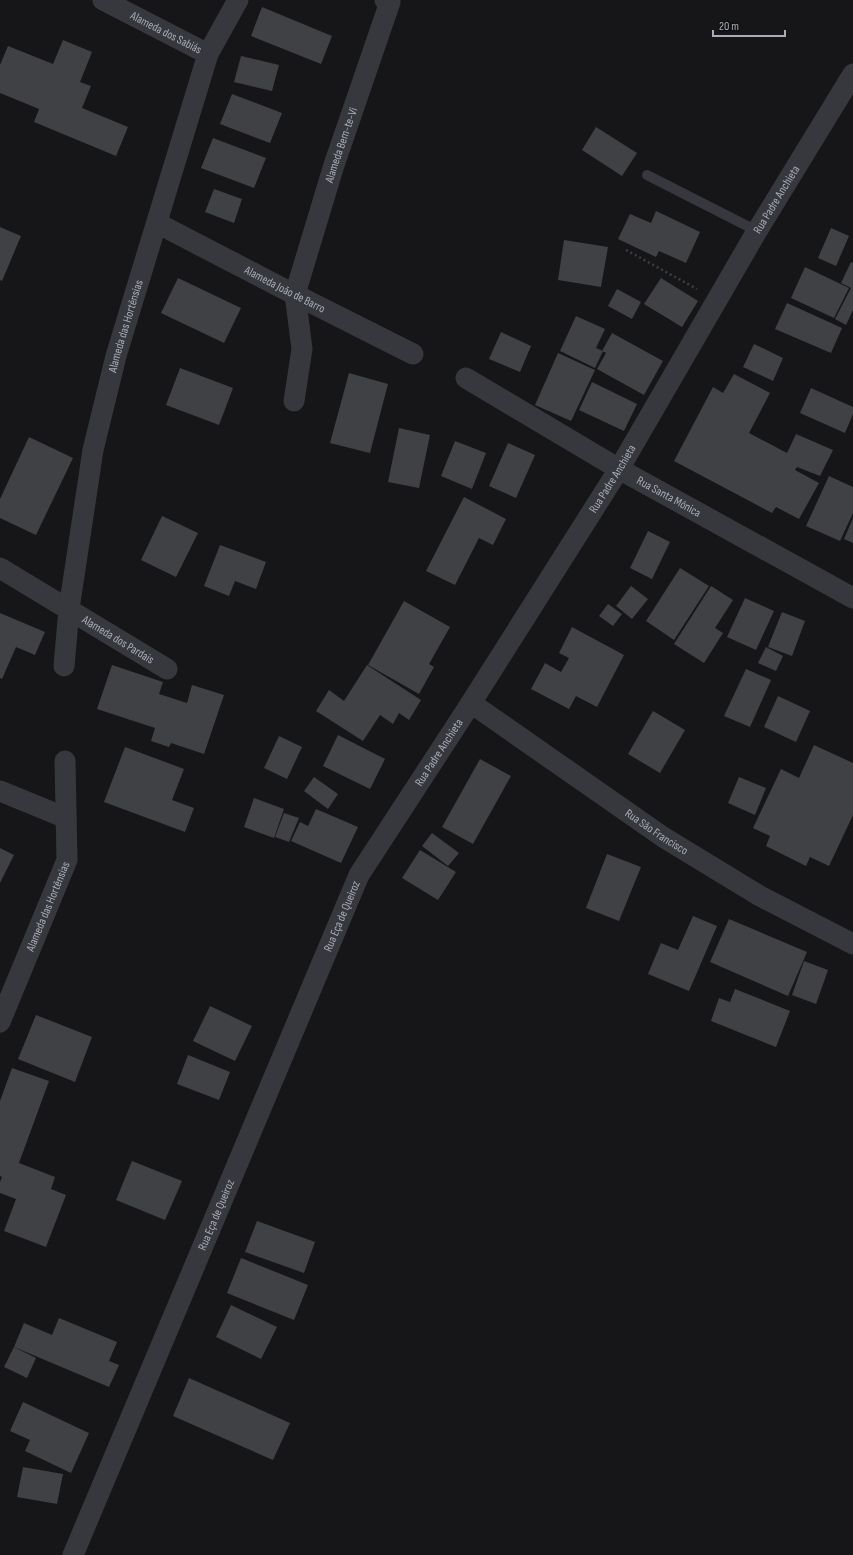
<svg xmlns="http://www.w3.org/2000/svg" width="853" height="1555" viewBox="0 0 853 1555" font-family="'Sofia Sans Condensed',sans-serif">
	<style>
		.building { fill: #404145 }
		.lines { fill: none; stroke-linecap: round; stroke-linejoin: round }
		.path { stroke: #3d3f44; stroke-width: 2.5; stroke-dasharray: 2 3; stroke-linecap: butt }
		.lane { stroke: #37383d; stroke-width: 10 }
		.street { stroke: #37383d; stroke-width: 21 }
		.labels { text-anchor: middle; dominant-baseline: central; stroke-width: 4; stroke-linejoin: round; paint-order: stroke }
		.street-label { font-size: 12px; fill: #a8adb8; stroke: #111113 }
	</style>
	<rect width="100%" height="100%" fill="#161618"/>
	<g class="building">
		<polygon points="262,7 332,36 321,64 251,36"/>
		<polygon points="63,40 92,52 80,82 91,86 82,108 128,127 116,156 34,122 39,109 0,93 0,65 8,46 53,64"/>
		<polygon points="241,56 279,65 272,91 234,82"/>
		<polygon points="232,94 282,113 270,143 220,124"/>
		<polygon points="596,127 637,153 622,176 582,150"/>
		<polygon points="213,138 266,158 254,188 201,168"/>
		<polygon points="214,189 242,199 234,223 205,212"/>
		<polygon points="656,211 700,232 686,263 659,251 656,257 618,239 630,214 651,223"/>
		<polygon points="0,227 21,236 2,281 0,280"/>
		<polygon points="831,228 849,236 836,266 818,258"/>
		<polygon points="564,240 608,247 601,287 558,280"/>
		<polygon points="851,262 853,263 853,310 846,325 835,319 851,288 841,283"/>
		<polygon points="805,267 849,288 834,318 791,298"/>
		<polygon points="178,278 241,308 224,343 161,313"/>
		<polygon points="661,278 698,301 682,327 644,304"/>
		<polygon points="617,289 641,302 632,319 608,306"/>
		<polygon points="787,303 842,328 831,353 775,329"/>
		<polygon points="576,316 605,329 596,348 603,351 595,368 560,351"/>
		<polygon points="501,332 531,346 520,372 489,359"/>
		<polygon points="612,333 663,361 644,395 597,369 606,353 602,351"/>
		<polygon points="754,344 783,358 773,381 743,367"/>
		<polygon points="558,353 595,370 571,421 535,405"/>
		<polygon points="180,368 233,388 219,425 166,405"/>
		<polygon points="349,373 388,384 370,453 330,443"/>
		<polygon points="734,374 770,393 749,433 787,453 796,434 833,450 820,476 797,467 795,470 819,483 799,519 776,507 772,513 674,461 713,387 723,393"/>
		<polygon points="592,382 637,404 624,431 579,410"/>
		<polygon points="811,388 853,407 853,414 845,433 800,413"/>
		<polygon points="399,428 430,435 419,488 388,482"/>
		<polygon points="29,437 73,458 36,535 0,518 0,499"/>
		<polygon points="455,441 486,453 472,489 441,476"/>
		<polygon points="508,443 535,455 516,498 489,486"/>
		<polygon points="829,476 853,487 853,513 840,541 806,526"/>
		<polygon points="464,497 506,519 493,545 479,538 455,585 426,571"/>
		<polygon points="162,516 198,533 176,577 141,560"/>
		<polygon points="853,518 853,543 844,539"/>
		<polygon points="648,531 670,542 652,579 630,568"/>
		<polygon points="220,545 266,562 256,589 235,581 229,596 204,586"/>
		<polygon points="680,568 709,586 674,640 646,621"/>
		<polygon points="631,586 648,599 632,619 616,606"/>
		<polygon points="711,586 733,600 715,628 723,633 704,663 674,644"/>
		<polygon points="745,598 774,611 756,650 727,637"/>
		<polygon points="404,601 450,627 429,664 434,667 419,694 368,665"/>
		<polygon points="608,604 622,614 613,626 599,616"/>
		<polygon points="782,612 805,621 792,656 768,647"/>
		<polygon points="0,613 45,632 35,655 16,647 2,679 0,678"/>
		<polygon points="572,627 624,655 597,707 576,696 569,709 531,689 545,663 561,672 569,658 559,653"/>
		<polygon points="766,647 783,656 776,671 758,663"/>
		<polygon points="112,665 163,682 159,694 187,703 192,685 224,695 204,754 171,743 169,747 151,741 155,728 97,709"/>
		<polygon points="367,665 421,700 409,720 399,713 393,724 380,715 363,741 316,711 329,690 344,701"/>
		<polygon points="746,669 771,680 750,727 724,716"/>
		<polygon points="778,696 810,711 796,742 764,727"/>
		<polygon points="653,711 685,730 660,773 628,754"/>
		<polygon points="338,735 385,759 370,789 323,766"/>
		<polygon points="279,736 302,747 287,779 264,768"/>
		<polygon points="814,745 853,763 853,815 829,866 810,857 806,866 766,846 770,836 753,828 781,769 799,778"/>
		<polygon points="125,747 184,769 172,800 194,808 185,832 104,802"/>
		<polygon points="480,759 511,776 473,844 442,827"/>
		<polygon points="314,777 338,794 328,809 304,791"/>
		<polygon points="739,777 766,788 755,815 728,803"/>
		<polygon points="254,798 284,809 274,838 244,827"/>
		<polygon points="316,809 358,827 341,863 291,841 300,822 308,826"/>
		<polygon points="284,813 299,818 289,842 275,837"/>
		<polygon points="432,833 459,853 448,866 422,846"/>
		<polygon points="0,848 14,855 0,883"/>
		<polygon points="420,850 456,872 438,900 402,878"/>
		<polygon points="607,854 641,867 619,921 586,908"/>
		<polygon points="693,916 717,926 689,991 648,974 661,943 678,950"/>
		<polygon points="729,919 807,952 788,996 710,962"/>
		<polygon points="804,961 828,970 816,1004 792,995"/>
		<polygon points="735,989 790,1011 776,1047 711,1021 719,998 730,1002"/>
		<polygon points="210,1006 252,1026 235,1061 193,1041"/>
		<polygon points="36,1015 92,1037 75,1082 18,1059"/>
		<polygon points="188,1055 230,1072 219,1100 177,1084"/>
		<polygon points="12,1068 49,1081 19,1163 55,1177 51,1189 66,1195 46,1247 4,1231 16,1199 0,1193 0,1182 2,1177 0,1176 0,1101"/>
		<polygon points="132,1161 182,1181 165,1220 116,1200"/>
		<polygon points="257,1221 315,1242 304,1273 245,1252"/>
		<polygon points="241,1258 308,1285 294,1320 227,1293"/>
		<polygon points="231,1305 277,1327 261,1359 216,1337"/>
		<polygon points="59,1318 117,1342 109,1361 119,1365 109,1387 14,1347 24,1323 52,1335"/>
		<polygon points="14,1347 36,1358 27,1378 4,1367"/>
		<polygon points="189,1378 290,1423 273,1460 173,1416"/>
		<polygon points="23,1402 89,1433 71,1473 25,1451 30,1440 10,1431"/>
		<polygon points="23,1467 63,1474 57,1504 17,1497"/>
	</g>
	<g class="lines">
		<polyline class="path" points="626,250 697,289"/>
		<polyline class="lane" points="647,175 757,231"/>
		<g class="street">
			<path id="s1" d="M103,0L208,54"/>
			<path id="s2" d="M157,223L282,288L413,354"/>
			<path id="s3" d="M466,378L619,469L853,598"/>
			<path id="s4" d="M294,401L302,349L295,294L334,165L390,2L385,0"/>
			<path id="s5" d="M0,568L167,669"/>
			<path id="s6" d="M64,666L69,609L93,450L116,356L208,54L238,0"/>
			<path id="s7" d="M471,703L663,837L760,896L853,944"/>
			<polyline points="0,791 66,818"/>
			<path id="s8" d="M0,1022L67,860L65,761"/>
			<path id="s9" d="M73,1555L359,875L471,703L619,469L757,231L853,74"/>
		</g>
	</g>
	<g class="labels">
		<g class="street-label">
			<text stroke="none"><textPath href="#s1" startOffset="71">Alameda dos Sabiás</textPath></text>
			<text stroke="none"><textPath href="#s4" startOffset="264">Alameda Bem-te-Vi</textPath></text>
			<text stroke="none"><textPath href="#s9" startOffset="1532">Rua Padre Anchieta</textPath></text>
			<text stroke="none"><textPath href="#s2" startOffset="144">Alameda João de Barro</textPath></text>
			<text stroke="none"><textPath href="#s6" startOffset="346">Alameda das Hortênsias</textPath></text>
			<text stroke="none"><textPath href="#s9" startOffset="1208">Rua Padre Anchieta</textPath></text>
			<text stroke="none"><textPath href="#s3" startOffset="235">Rua Santa Mônica</textPath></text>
			<text stroke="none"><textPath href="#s5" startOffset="138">Alameda dos Pardais</textPath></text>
			<text stroke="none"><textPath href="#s9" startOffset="884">Rua Padre Anchieta</textPath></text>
			<text stroke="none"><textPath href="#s7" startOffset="226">Rua São Francisco</textPath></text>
			<text stroke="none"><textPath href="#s8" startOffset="125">Alameda das Hortênsias</textPath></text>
			<text stroke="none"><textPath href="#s9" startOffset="693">Rua Eça de Queiroz</textPath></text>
			<text stroke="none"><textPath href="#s9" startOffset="369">Rua Eça de Queiroz</textPath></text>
		</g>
	</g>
	<path d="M713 30v6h72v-6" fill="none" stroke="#a8adb8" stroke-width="2"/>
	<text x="719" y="30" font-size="12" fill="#a8adb8" stroke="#111113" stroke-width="3" paint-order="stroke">20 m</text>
</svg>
